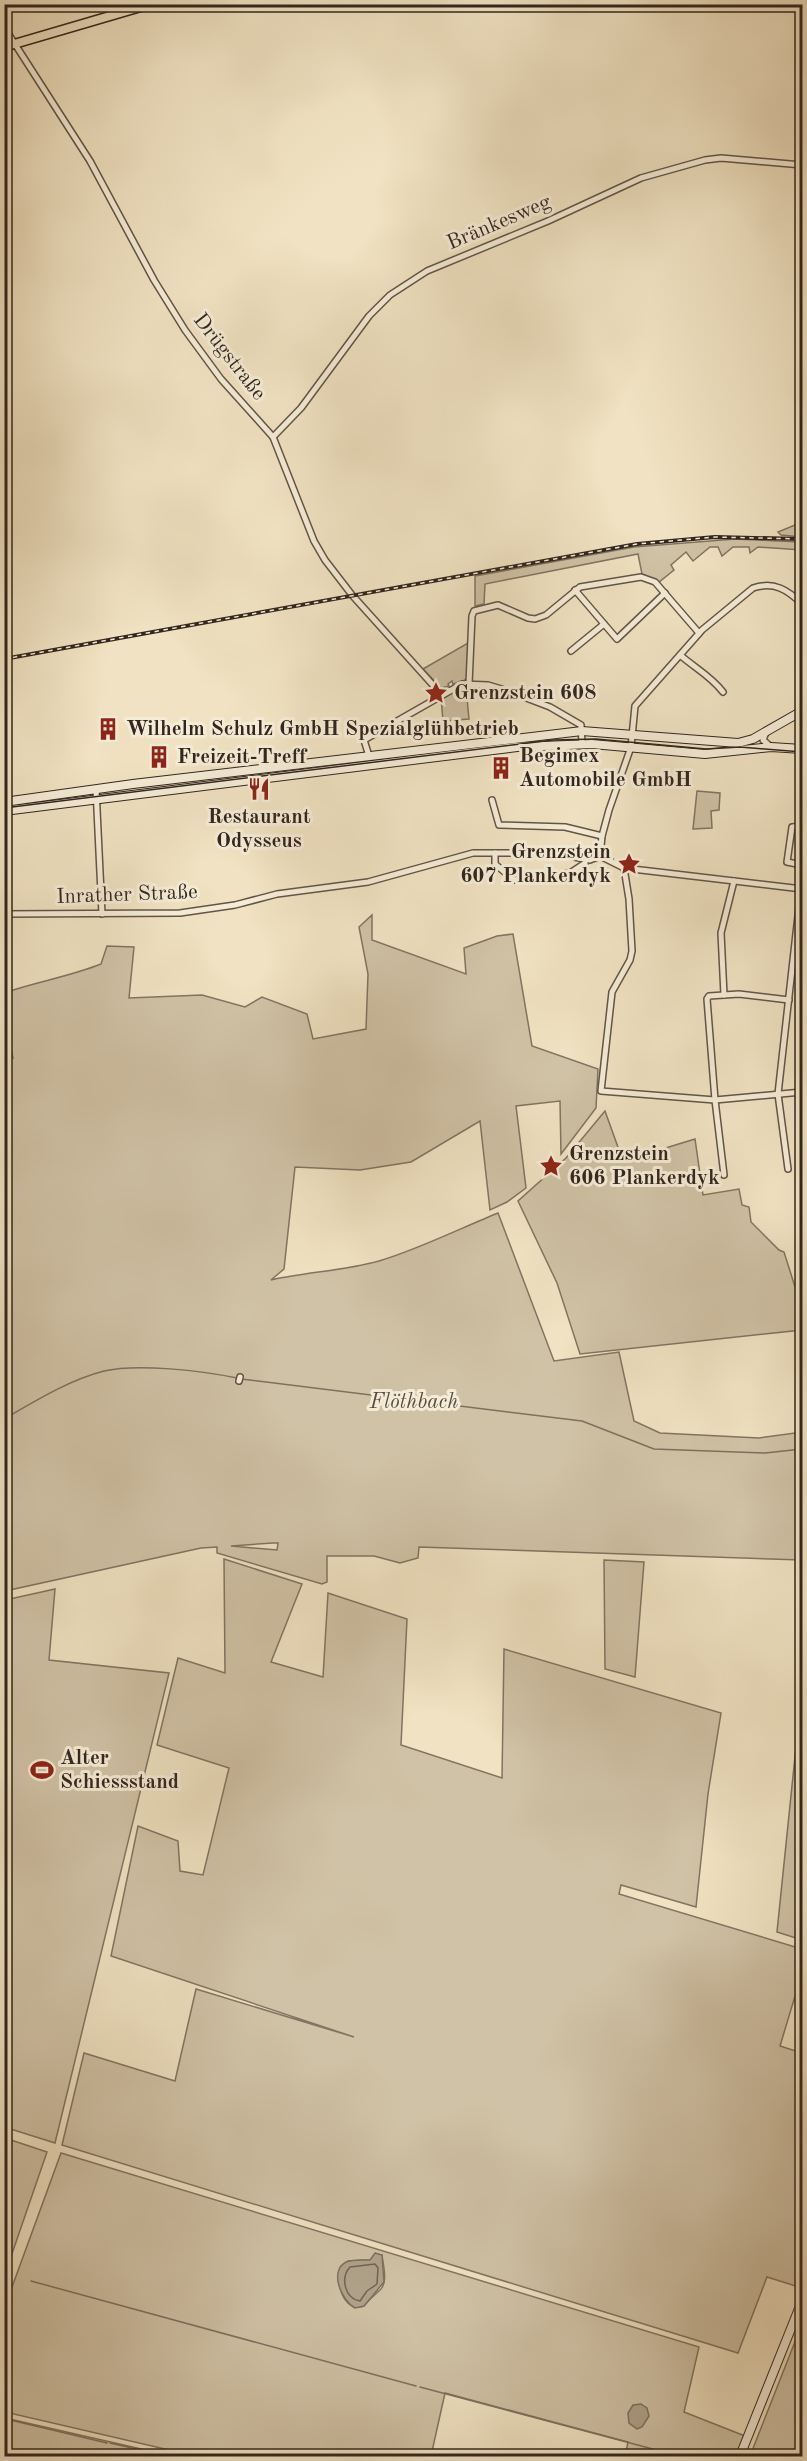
<svg xmlns="http://www.w3.org/2000/svg" width="807" height="2461" viewBox="0 0 807 2461" font-family="'Old Standard TT',serif">
	<style>
		.green { fill: #d0c2a6; stroke: #817462; stroke-width: 1.5; fill-rule: evenodd }
		.water { fill: #afa28a; stroke: #7d705f; stroke-width: 1.5 }
		.lines { fill: none; stroke-linecap: round; stroke-linejoin: round }
		.shore { stroke: #706454; stroke-width: 1.5 }
		.stream { stroke: #7d705f; stroke-width: 1.5 }
		.street-casing { stroke: #625547; stroke-width: 8 }
		.secondary-casing { stroke: #32261e; stroke-width: 10 }
		.primary-casing { stroke: #32261e; stroke-width: 11 }
		.street { stroke: #f5ecd7; stroke-width: 5 }
		.secondary { stroke: #f5ecd7; stroke-width: 8 }
		.primary { stroke: #f0e2c2; stroke-width: 8 }
		.tram { stroke: #32261e; stroke-width: 1.5 }
		.rail-casing { stroke: #32261e; stroke-width: 4 }
		.rail { stroke: #f5ecd7; stroke-width: 1.5; stroke-dasharray: 4.5; stroke-linecap: butt }
		.labels { text-anchor: middle; dominant-baseline: central; stroke-width: 6; stroke-linejoin: round; paint-order: stroke }
		.street-label { font-size: 21px; fill: #32261e; stroke: #f5ecd7 }
		.poi-label { font-size: 21px; font-weight: bold; fill: #32261e; stroke: #f5ecd7; text-anchor: start }
		.park-label { font-size: 21px; font-style: italic; fill: #5a4d40; stroke: #f5ecd7 }
	</style>
	<rect width="100%" height="100%" fill="#f0e2c2"/>
	<filter id="stains"><feTurbulence type="fractalNoise" baseFrequency=".00333" numOctaves="4"/><feColorMatrix values="0 0 0 0 .2 0 0 0 0 .09 0 0 0 0 .02 0 0 0 .5 -.17"/></filter>
	<radialGradient id="worn" r=".72"><stop offset=".6" stop-color="#630" stop-opacity="0"/><stop offset="1" stop-color="#630" stop-opacity=".3"/></radialGradient>
	<g class="green">
		<polygon points="802,522 802,537 781,535 778,532"/>
		<polygon points="735,539 802,542 802,550 758,547 750,553 749,547 733,547 722,556 718,547 710,547 693,561 686,552 671,565 674,570 659,582 642,574 638,554 485,584 484,604 475,606 475,576 634,547"/>
		<polygon points="468,643 467,678 463,681 453,684 452,681 448,684 449,686 441,688 423,669"/>
		<polygon points="466,688 469,719 443,721 441,697"/>
		<polygon points="697,791 720,793 719,810 711,811 712,828 693,829"/>
		<path d="M372,915V940L466,974L464,948L497,936L513,934L532,1046L598,1069L596,1108L561,1154L560,1101L516,1106L526,1188L507,1202L490,1210L480,1121L411,1162L360,1170L295,1167L284,1269L271,1280C306,1272 343,1271 379,1261C417,1250 461,1228 498,1213L554,1361L619,1352L634,1421L660,1433L759,1438L802,1432V1560L419,1547L418,1558L400,1563L374,1556H327V1582L322,1584L217,1553V1547L201,1548L5,1591L4,1059L13,1058L6,1024L10,991C40,981 71,976 101,964L107,946L134,947L129,998L202,995L245,1007L262,997L307,1014L313,1039L366,1029L368,974L359,927ZM273,1543H278L277,1550L231,1546Z"/>
		<polygon points="605,1111 623,1161 695,1139 703,1195 739,1189 742,1205 749,1207 751,1222 779,1250 784,1252 802,1309 802,1330 580,1354 557,1283 518,1201 566,1158"/>
		<polygon points="224,1559 302,1584 271,1662 323,1677 328,1593 407,1619 401,1745 502,1778 504,1649 721,1713 708,1794 696,1907 621,1885 619,1894 802,1949 802,1973 780,2046 799,2052 797,2070 802,2072 802,2288 767,2277 738,2353 62,2145 84,2053 175,2081 196,1989 354,2037 111,1956 138,1826 178,1841 180,1871 203,1875 229,1768 157,1745 178,1658 225,1673"/>
		<polygon points="604,1560 644,1562 635,1677 605,1669"/>
		<polygon points="55,1589 49,1660 169,1673 55,2143 4,2127 5,1600"/>
		<polygon points="797,1737 802,1738 802,1940 777,1932"/>
		<polygon points="5,2138 47,2152 5,2274 4,2138"/>
		<path d="M61,2153L699,2347L684,2412L745,2436L737,2456H625L628,2442L445,2393L431,2456H195L5,2412L4,2309ZM382,2255C383,2265 388,2280 381,2289C375,2295 369,2299 364,2306C346,2311 341,2294 338,2280L348,2261L370,2260Z"/>
		<polygon points="802,2324 802,2456 750,2456"/>
		<polygon points="5,2418 172,2456 5,2456"/>
	</g>
	<g class="water">
		<path d="M375,2253L382,2255L384,2282L364,2306L355,2308C341,2300 329,2271 346,2262C353,2259 363,2260 370,2260Z"/>
		<polygon points="641,2404 647,2408 649,2416 642,2427 637,2429 629,2423 628,2413 633,2405"/>
	</g>
	<g class="lines">
		<path class="shore" d="M375,2264L378,2268L377,2284L367,2291L360,2301C345,2299 340,2278 350,2267Z"/>
		<g class="stream">
			<polyline points="241,1379 582,1421 654,1449 765,1453 802,1449"/>
			<path d="M4,1419C35,1401 69,1380 104,1371C137,1363 203,1371 237,1378"/>
			<polyline points="31,2281 416,2386"/>
			<polyline points="420,2387 679,2456"/>
			<polyline points="6,2419 107,2443"/>
			<polyline points="110,2443 167,2456"/>
		</g>
		<g class="street-casing">
			<g id="street">
				<polyline points="4,27 90,161 154,280 185,330 221,379 273,437 314,541 325,560 352,595 441,694"/>
				<polyline points="273,437 301,408 369,316 390,295 427,271 548,221 641,178 705,160 721,158 802,165"/>
				<polyline points="575,590 617,639 665,593"/>
				<polyline points="571,651 604,624"/>
				<path d="M680,655C695,668 711,676 723,692"/>
				<polyline points="469,684 472,616 474,611 498,605 528,618 535,619 546,615 580,587 641,577 655,582 699,633"/>
				<polyline points="766,732 763,740 771,747"/>
				<polyline points="369,756 364,740 462,684 488,685 508,691 550,707 581,725 582,744"/>
				<polyline points="96,789 102,914"/>
				<polyline points="492,800 499,825 565,827 602,836"/>
				<polyline points="802,826 792,827 787,862 802,865"/>
				<polyline points="495,853 495,864 514,880 570,873 585,863"/>
				<path d="M600,856L602,836L609,810L631,747L635,706L702,630L753,588C774,581 788,590 802,604"/>
				<polyline points="624,868 629,899 632,951 630,960 612,992 601,1091 715,1100 802,1092"/>
				<polyline points="4,914 180,913 235,905 277,894 368,882 473,853 536,853 564,855 590,860 600,856 624,868 802,889"/>
				<polyline points="724,995 721,933 734,881"/>
				<polyline points="788,1169 778,1094 801,889"/>
				<polyline points="724,1175 715,1100 707,999 709,996 739,994 789,1000"/>
				<polyline points="239,1381 240,1377"/>
			</g>
		</g>
		<g class="secondary-casing">
			<g id="secondary">
				<polyline points="802,248 802,265"/>
				<polyline points="4,802 133,784 582,731 738,743 753,739 802,711"/>
				<polyline points="4,811 517,747 592,744 705,754 771,747 802,749"/>
				<polyline points="740,2456 802,2301"/>
			</g>
		</g>
		<g class="primary-casing">
			<polyline id="primary" points="4,47 151,4"/>
		</g>
		<use href="#street" class="street"/>
		<use href="#secondary" class="secondary"/>
		<use href="#primary" class="primary"/>
		<polyline class="tram" points="4,808 553,740 596,739 706,749 740,747 802,752"/>
		<g class="rail-casing">
			<polyline id="rail" points="4,659 637,544 715,537 802,539"/>
		</g>
		<use href="#rail" class="rail"/>
	</g>
	<defs>
		<g id="sight-bare" transform="scale(1.8)"><path d="M0-6L1.8-2.2L6-1.7L2.9 1.2L3.7 5.4L0 3.3L-3.7 5.4L-2.9 1.2L-6-1.7L-1.8-2.2Z" fill="#8f2418" stroke="#f5ecd7" stroke-width="2.5" paint-order="stroke"/></g>
		<g id="building-bare" transform="scale(1.8)"><path d="M-4-6H4V6H1V3H-1V6H-4ZM-2.5-4.3h1.7v1.8h-1.7ZM.8-4.3h1.7v1.8H.8ZM-2.5-1h1.7V.8h-1.7ZM.8-1h1.7V.8H.8Z" fill="#8f2418" stroke="#f5ecd7" stroke-width="2.5" paint-order="stroke"/></g>
		<g id="restaurant-bare" transform="scale(1.8)"><path d="M-5-6h1v4h1v-4h1v4h1v-4h1v5L-1.5 .5V6h-2V.5L-5-1ZM5-6V6H3V1.5H1.5Q1.5-4 5-6Z" fill="#8f2418" stroke="#f5ecd7" stroke-width="2.5" paint-order="stroke"/></g>
		<g id="stadium-bare" transform="scale(1.8)"><path d="M0-5a6.5 5 0 1 0 0 10a6.5 5 0 1 0 0-10ZM-3.5-1.8h7v3.6h-7Z" fill="#8f2418" stroke="#f5ecd7" stroke-width="2.5" paint-order="stroke"/></g>
	</defs>
	<g fill-rule="evenodd">
		<use href="#sight-bare" x="436" y="693"/>
		<use href="#building-bare" x="108" y="729"/>
		<use href="#building-bare" x="159" y="757"/>
		<use href="#building-bare" x="501" y="768"/>
		<use href="#restaurant-bare" x="259" y="789"/>
		<use href="#sight-bare" x="629" y="864"/>
		<use href="#sight-bare" x="551" y="1166"/>
		<use href="#stadium-bare" x="42" y="1770"/>
	</g>
	<g class="labels">
		<g class="street-label">
			<text transform="translate(499 223) rotate(-23)">Bränkesweg</text>
			<text transform="translate(229 357) rotate(52)">Drügstraße</text>
			<text transform="translate(127 895) rotate(-2)">Inrather Straße</text>
		</g>
		<g class="poi-label">
			<text x="454" y="693">Grenzstein 608</text>
			<text x="126" y="729">Wilhelm Schulz GmbH Spezialglühbetrieb</text>
			<text x="519" y="756">Begimex<tspan x="519" dy="24">Automobile GmbH</tspan></text>
			<text x="177" y="757">Freizeit-Treff</text>
			<text x="259" y="817" text-anchor="middle">Restaurant<tspan x="259" dy="24">Odysseus</tspan></text>
			<text x="611" y="852" text-anchor="end">Grenzstein<tspan x="611" dy="24">607 Plankerdyk</tspan></text>
			<text x="569" y="1154">Grenzstein<tspan x="569" dy="24">606 Plankerdyk</tspan></text>
			<text x="60" y="1758">Alter<tspan x="60" dy="24">Schiessstand</tspan></text>
		</g>
		<g class="park-label">
			<text x="414" y="1402">Flöthbach</text>
		</g>
	</g>
	<rect width="807" height="2461" fill="none" stroke="#f0e2c2" stroke-width="24"/>
	<rect x="6" y="6" width="795" height="2449" fill="none" stroke="#32261e" stroke-width="3"/>
	<rect x="12" y="12" width="783" height="2437" fill="none" stroke="#32261e" stroke-width="1.5"/>
	<rect width="100%" height="100%" filter="url(#stains)"/>
	<rect width="100%" height="100%" fill="url(#worn)"/>
</svg>
